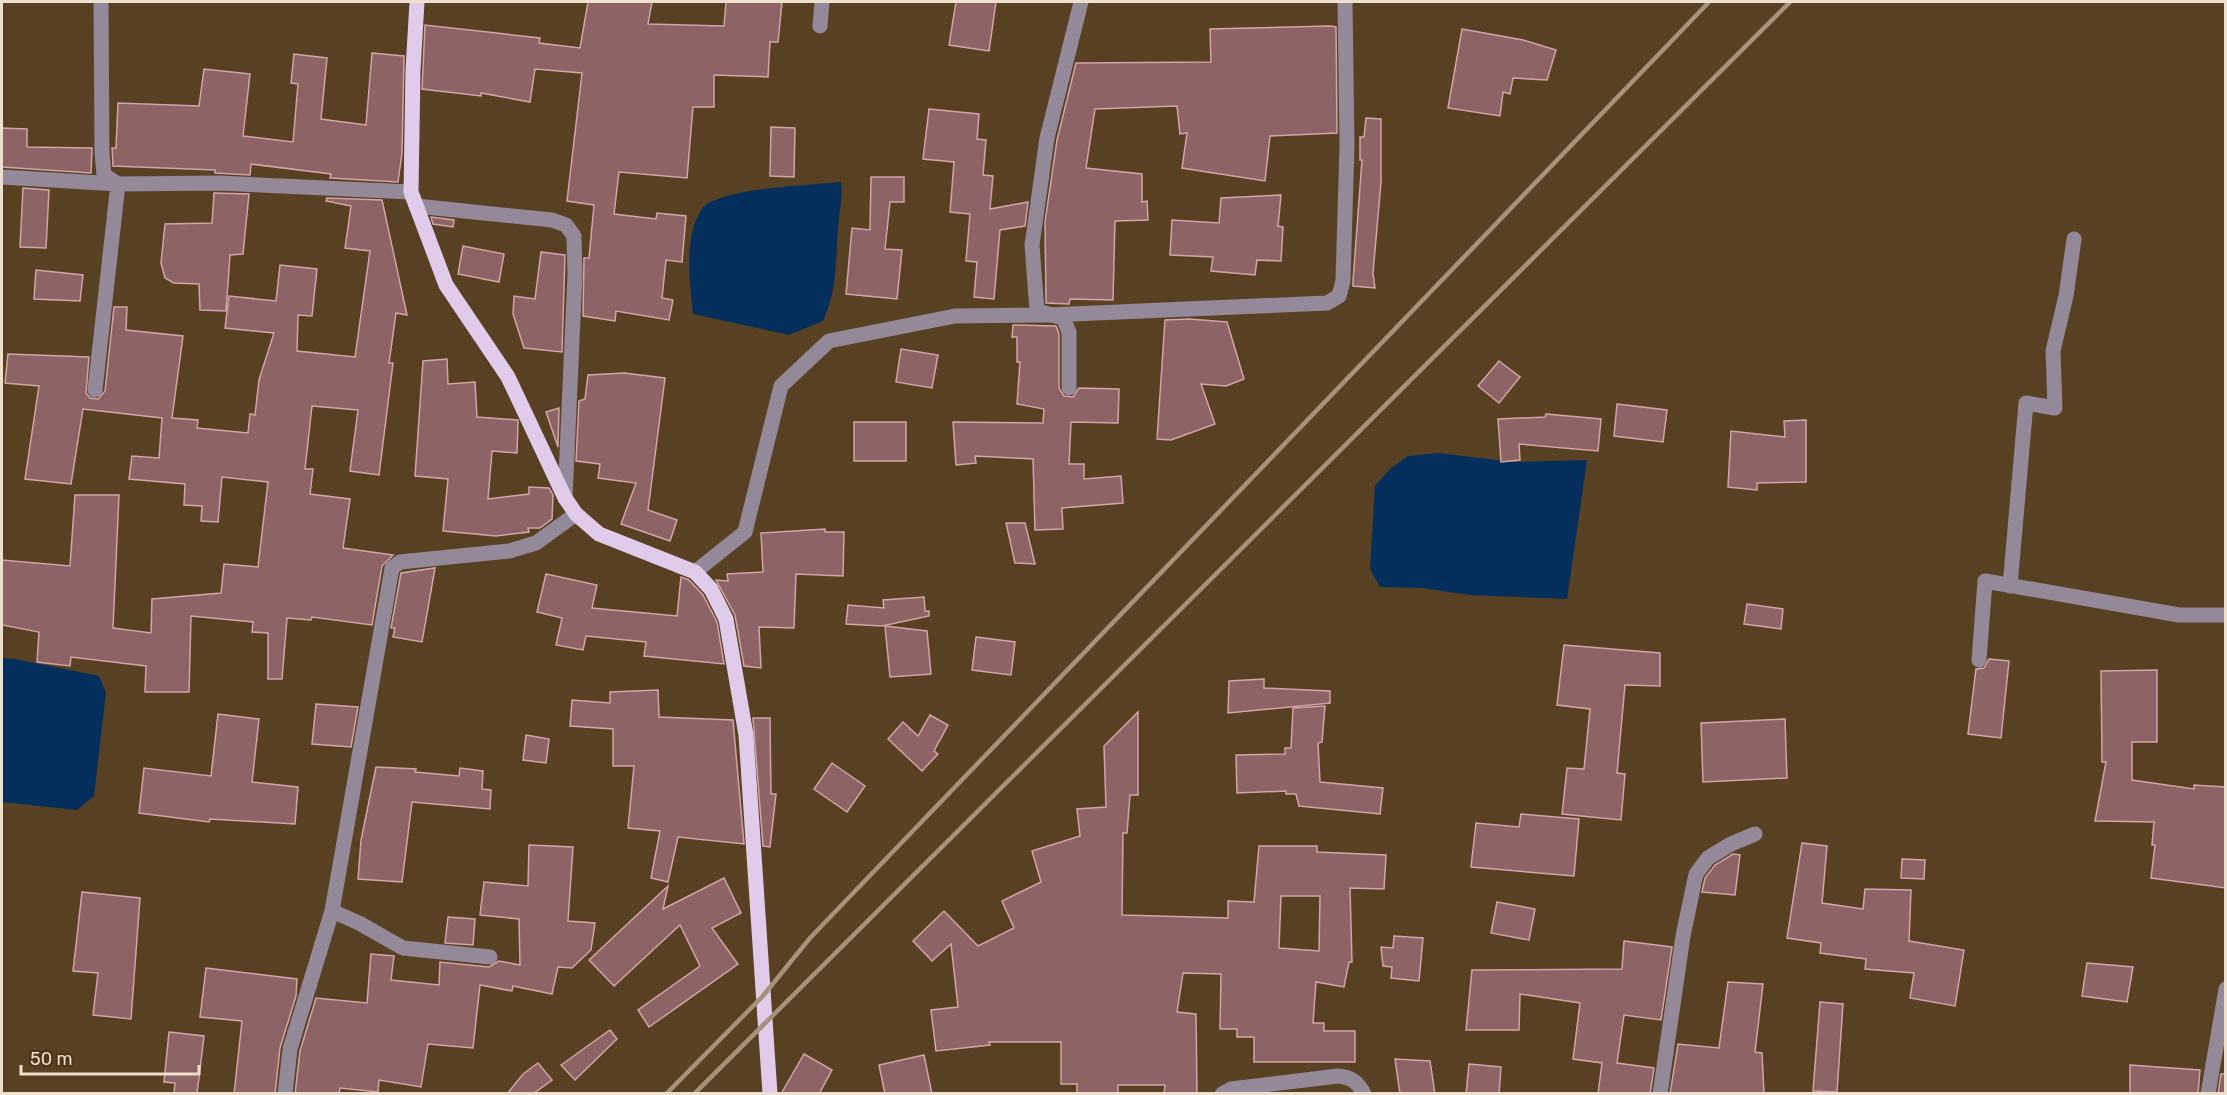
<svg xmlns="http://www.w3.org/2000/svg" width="2227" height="1095" viewBox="0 0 2227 1095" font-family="Rubik,sans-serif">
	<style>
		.water { fill: #042e5b }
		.building { fill: #8d6366; stroke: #d3a4a7; stroke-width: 1.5; fill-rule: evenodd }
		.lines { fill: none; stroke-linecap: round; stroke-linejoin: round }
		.minor { stroke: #938998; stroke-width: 15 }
		.major { stroke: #e0ccea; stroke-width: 15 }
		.rail { stroke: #a4937a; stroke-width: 4.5 }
	</style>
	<rect width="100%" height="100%" fill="#574122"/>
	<g class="water">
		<path d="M841,182C843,199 839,212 838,229C835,265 838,287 823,321L789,335L693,314C690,282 683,237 702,209C717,188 813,185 841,182Z"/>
		<polygon points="1438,453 1512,462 1587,460 1567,599 1470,595 1422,588 1380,587 1370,569 1375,486 1390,469 1408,456"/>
		<polygon points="2,658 15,659 99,676 106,693 94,796 77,810 2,802"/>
	</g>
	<g class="building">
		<polygon points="588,2 652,2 648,24 724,26 726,2 782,2 778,42 770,42 768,77 714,75 714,107 693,107 687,178 619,172 614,214 656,219 657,213 686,216 682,262 666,260 662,298 673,300 669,320 616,311 615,321 583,316 584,258 589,258 594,205 567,201 582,73 535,69 530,102 481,93 481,96 422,89 425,25 540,38 539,43 580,48"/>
		<polygon points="956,2 996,2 989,51 949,45"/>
		<polygon points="1330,26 1336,27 1337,133 1270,136 1265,181 1182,168 1187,133 1180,134 1177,106 1095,109 1086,168 1142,174 1142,202 1147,201 1148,220 1115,221 1113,300 1070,299 1069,304 1046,303 1045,222 1057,140 1076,63 1211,62 1210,29"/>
		<polygon points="1462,29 1523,40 1556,50 1547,80 1513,78 1510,94 1503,92 1500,116 1448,108"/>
		<polygon points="372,53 404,56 402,153 398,182 330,178 331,174 251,164 250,175 215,173 215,170 113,166 112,148 116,148 118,103 199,106 204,69 250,74 243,136 293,142 298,84 291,83 294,54 327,58 321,119 366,125"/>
		<polygon points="929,109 979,114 977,139 986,140 983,175 993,176 990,209 1028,202 1025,226 1000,230 994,299 974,297 977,262 966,261 970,214 950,212 954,162 923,159"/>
		<polygon points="1366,118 1381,119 1381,182 1373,273 1375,288 1353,286 1353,281 1362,160 1360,160 1360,137 1364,137"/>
		<polygon points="771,127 795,128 794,177 770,176"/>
		<polygon points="2,128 27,129 27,147 92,148 91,173 2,167"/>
		<polygon points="871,177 904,177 904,202 890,202 885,249 902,250 897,299 846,294 852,228 870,230"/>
		<polygon points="23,188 49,190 46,248 20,247"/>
		<polygon points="214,193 249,194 243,254 230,255 226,311 200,310 199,284 174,283 165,278 161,263 165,224 212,223"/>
		<polygon points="1281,195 1278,226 1283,227 1281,261 1257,260 1255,275 1211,271 1213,257 1170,255 1172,220 1219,223 1221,198"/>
		<polygon points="327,198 382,200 407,315 396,313 389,363 393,363 379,475 350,471 358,410 312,406 305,469 313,469 310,494 350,499 343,548 393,555 382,566 372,625 312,617 311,620 287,618 282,679 268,679 268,633 252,632 253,622 191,616 189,692 145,692 146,666 71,657 70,666 37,662 39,632 2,625 2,560 70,566 75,495 119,495 113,628 151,633 152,599 221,593 224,564 258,567 268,482 222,477 218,522 201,521 202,506 184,505 185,484 129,479 132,456 159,458 162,418 83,409 71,484 25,479 39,386 5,383 8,354 89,357 86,393 90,398 98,399 105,391 114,307 127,307 126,330 183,336 172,418 198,420 197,428 248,433 250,414 255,415 259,380 274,333 225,328 229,296 276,301 280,265 317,269 312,316 298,315 297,351 355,357 370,251 345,248 351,206 326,201"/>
		<polygon points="431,217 454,220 453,227 433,224"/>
		<polygon points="463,246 504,254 499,282 458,274"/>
		<polygon points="541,252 565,255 562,352 524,348 513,314 514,296 535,299"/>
		<polygon points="36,270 83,275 80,301 34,299"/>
		<polygon points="1189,319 1227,322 1244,379 1226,386 1201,384 1215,424 1171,440 1157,439 1165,320"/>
		<polygon points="1013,325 1056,326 1059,334 1059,388 1064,396 1073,397 1079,388 1119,389 1118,423 1071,422 1069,464 1084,464 1084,479 1121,476 1123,503 1062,508 1063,529 1035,530 1033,459 975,456 976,463 956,465 953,422 1043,423 1044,409 1017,404 1020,362 1017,362 1017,337 1012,337"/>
		<polygon points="901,349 938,355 932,388 896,382"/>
		<polygon points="447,359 448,384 475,382 477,417 518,420 517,453 492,451 488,499 529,494 529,487 549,488 553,495 552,519 540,528 528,528 529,532 496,536 443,531 448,479 415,476 423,361"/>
		<polygon points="1499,361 1520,377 1499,403 1478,386"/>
		<polygon points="624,373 665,378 648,510 677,520 670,541 621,524 636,483 598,478 600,464 576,461 579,401 585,399 588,375"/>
		<polygon points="1617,404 1667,410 1663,442 1614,436"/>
		<polygon points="559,408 558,447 546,412"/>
		<polygon points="1546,414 1601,419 1598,451 1519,444 1520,460 1501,462 1498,419 1545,417"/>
		<polygon points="1806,420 1806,482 1757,483 1757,490 1728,487 1731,431 1785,437 1784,421"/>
		<rect x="854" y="422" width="52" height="39"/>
		<polygon points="1006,523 1025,523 1035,564 1015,563"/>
		<polygon points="825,529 825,532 844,532 843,576 796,574 794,628 759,627 761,668 744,666 735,615 716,580 728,581 727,574 763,572 761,533"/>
		<polygon points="435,568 422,642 393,637 395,628 391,628 401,573"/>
		<polygon points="546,574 597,585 592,608 677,616 681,577 689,580 703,595 717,622 724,664 644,656 646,642 586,636 583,650 556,645 562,618 537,612"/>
		<polygon points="924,597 925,611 929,611 929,616 882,626 846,624 848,605 884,608 883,600"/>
		<polygon points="1747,604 1783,609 1781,629 1744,624"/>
		<polygon points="885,626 927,631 931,674 890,677"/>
		<polygon points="976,637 1015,642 1011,675 972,670"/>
		<polygon points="1564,645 1660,653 1660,686 1625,685 1617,773 1625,774 1621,820 1562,814 1567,768 1584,769 1590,709 1557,705"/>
		<polygon points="1989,659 2009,661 2001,738 1968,734 1976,669 1984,668"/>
		<polygon points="2157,670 2157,742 2132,742 2132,780 2194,789 2194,785 2226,787 2226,888 2151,878 2155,845 2152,845 2154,822 2095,821 2106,762 2102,762 2101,671"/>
		<polygon points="1264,679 1264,688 1330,691 1330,703 1228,713 1229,681"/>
		<polygon points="658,690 659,717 733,720 744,844 678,837 668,882 651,878 660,831 628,828 634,766 613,766 613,729 570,726 572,700 610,703 610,692"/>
		<polygon points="316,704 358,707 351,747 312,744"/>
		<polygon points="1325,706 1322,742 1318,743 1320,782 1383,788 1380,814 1299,806 1296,794 1286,794 1286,791 1237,793 1236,755 1285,754 1285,748 1291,748 1293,708"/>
		<path d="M1138,712V795H1130L1127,833H1123L1122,915L1228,918V901L1254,902L1259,846H1317V852L1386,855L1384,889L1350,888L1352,962H1349L1344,987L1316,982L1313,1023H1324V1031H1355V1062H1254V1037H1237V1029H1220L1221,974L1183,973L1177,1012L1196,1014L1197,1094H1164L1165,1085H1118V1094H1077V1084H1061V1042H989L990,1045L936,1051L931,1010L958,1007L951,944L932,961L913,941L944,911L978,946L1014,928L1002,901L1041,882L1032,851L1080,836L1077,809L1106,807L1104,746ZM1281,896H1320L1319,951L1279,948Z"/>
		<polygon points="218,714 259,719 252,782 298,787 295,824 210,819 209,822 139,813 144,768 211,776"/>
		<polygon points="930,715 948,725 934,751 938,754 922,771 888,739 903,722 918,736"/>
		<polygon points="753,718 770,718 771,794 776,794 770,847 763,846"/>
		<polygon points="1785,719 1787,778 1703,782 1701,723"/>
		<polygon points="526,735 549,739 546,763 523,760"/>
		<polygon points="832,763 865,786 847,812 814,789"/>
		<polygon points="376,767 416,769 415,772 459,776 460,768 483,771 482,789 491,790 490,809 412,802 402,882 358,879 361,840"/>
		<polygon points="1521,814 1579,819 1574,876 1471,867 1476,823 1519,827"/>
		<polygon points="1802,843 1827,846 1822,903 1863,909 1865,889 1911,890 1909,941 1964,950 1955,1006 1910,998 1914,973 1865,969 1866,959 1820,953 1821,943 1787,938"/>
		<polygon points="529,845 573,847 568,921 595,923 591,950 572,968 558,967 552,994 513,986 512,991 480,985 473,1048 428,1044 421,1087 379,1080 378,1092 340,1088 339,1094 295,1094 300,1051 316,998 367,1003 371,954 394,956 391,980 439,985 440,962 489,967 499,961 520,965 519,919 480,915 484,882 528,886"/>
		<polygon points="1733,854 1740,855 1735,895 1702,892 1705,878 1715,865"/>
		<polygon points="1902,859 1925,860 1924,879 1901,878"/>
		<polygon points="724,878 741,913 712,928 738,964 649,1027 638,1010 700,966 680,925 614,986 589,960 668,886 663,909"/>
		<polygon points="82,892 140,898 131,1019 93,1015 98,973 73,971"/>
		<polygon points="1497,902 1535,909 1529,940 1491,933"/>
		<polygon points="448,917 475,919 473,945 445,943"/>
		<polygon points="1394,936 1423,938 1419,981 1391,978 1392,967 1383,966 1381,947 1393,948"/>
		<polygon points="1624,941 1672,947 1661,1020 1624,1015 1617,1063 1654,1068 1650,1094 1598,1094 1602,1063 1573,1059 1580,1003 1520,994 1519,1030 1466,1030 1472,970 1622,969"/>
		<polygon points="2087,963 2133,967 2127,1002 2082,996"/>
		<polygon points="206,968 297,979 296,996 280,1048 275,1094 234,1094 242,1021 200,1017"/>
		<polygon points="1728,982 1763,984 1755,1052 1762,1053 1764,1094 1670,1094 1678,1044 1719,1048"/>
		<polygon points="1820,1002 1843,1004 1837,1092 1813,1091"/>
		<polygon points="610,1030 617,1039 575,1080 561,1065"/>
		<polygon points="169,1032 204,1036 197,1094 174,1094 175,1083 164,1082"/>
		<polygon points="804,1054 832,1070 819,1094 781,1094"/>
		<polygon points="924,1055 932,1094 885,1094 879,1065"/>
		<polygon points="1395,1059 1430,1061 1435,1094 1400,1094"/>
		<polygon points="538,1063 552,1080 533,1094 507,1094 523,1074"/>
		<polygon points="1469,1064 1501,1067 1499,1094 1466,1094"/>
		<polygon points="2130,1065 2200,1070 2198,1094 2130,1094"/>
		<polygon points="2221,1074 2226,1074 2226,1094 2218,1094"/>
	</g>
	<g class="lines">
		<g class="minor">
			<polyline points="101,2 102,152 104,175 118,184 219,183 411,192"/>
			<polyline points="820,26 822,2"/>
			<polyline points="2,177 118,184 95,390"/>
			<polyline points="416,206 552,220 566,225 574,236 575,274 565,498"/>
			<polyline points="1069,388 1069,332 1063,318 1037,311 1032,245 1047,138 1081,2"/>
			<polyline points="695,572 745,532 781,386 829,341 955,316 1049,315 1327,303 1339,296 1343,281 1347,145 1345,2"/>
			<polyline points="2010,586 2026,403 2055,408 2053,351 2066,296 2074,239"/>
			<polyline points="1979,660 1985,581 2179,615 2226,615"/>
			<polyline points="332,911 359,923 403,948 490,957"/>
			<polyline points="285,1094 290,1049 332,911 392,568 400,562 509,551 536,543 576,514"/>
			<path d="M1222,1094L1231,1089L1338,1076C1351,1077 1358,1082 1364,1094"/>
			<polyline points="1660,1094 1683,936 1696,874 1708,858 1731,844 1755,834"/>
			<polyline points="2208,1094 2226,989"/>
		</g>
		<polyline class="major" points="417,2 413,70 411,192 446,285 508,377 565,498 576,514 599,534 695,572 711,589 726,619 746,735 770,1094"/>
		<g class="rail">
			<polyline points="666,1094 762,997 810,938 1709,2"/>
			<polyline points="694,1094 1790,2"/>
		</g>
	</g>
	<rect width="2227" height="1095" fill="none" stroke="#ede0ce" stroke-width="6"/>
	<path d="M21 1065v9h178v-9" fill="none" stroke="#ede0ce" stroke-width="3"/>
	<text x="30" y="1065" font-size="18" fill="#ede0ce" stroke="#4c3617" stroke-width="4.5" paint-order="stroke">50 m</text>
</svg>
